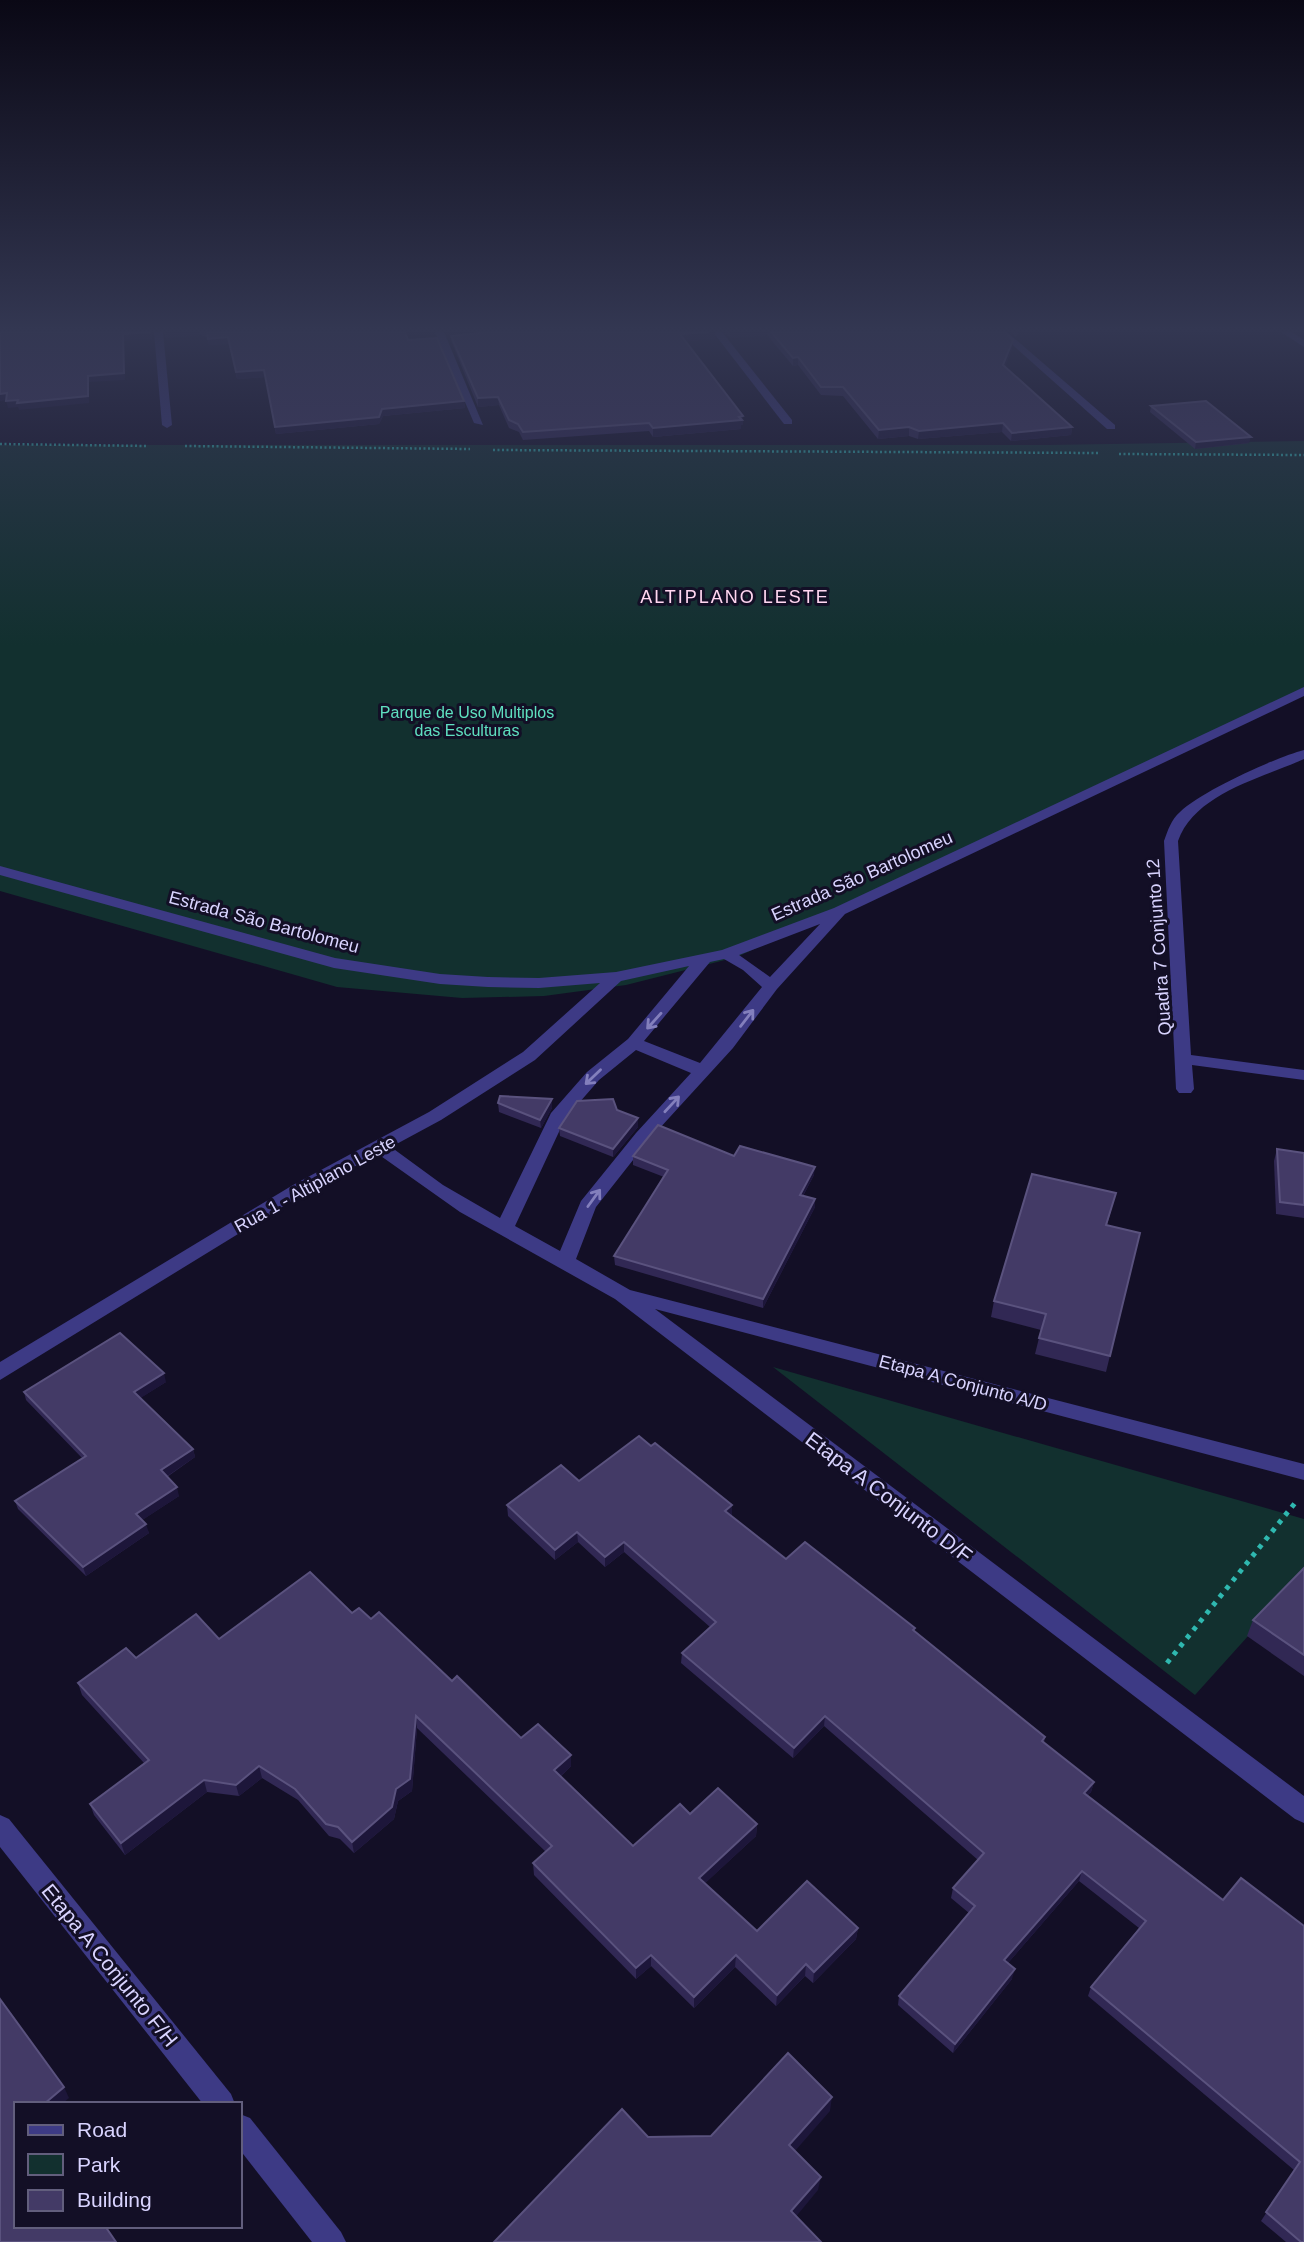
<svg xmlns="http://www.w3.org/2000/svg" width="1304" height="2242" viewBox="0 0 1304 2242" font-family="Arial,sans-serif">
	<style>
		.green { fill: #12302f }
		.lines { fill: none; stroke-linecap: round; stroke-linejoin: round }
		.path-far1 { stroke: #2fb8b0; stroke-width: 2.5; stroke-dasharray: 2 2.5; stroke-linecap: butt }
		.path { stroke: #2fb8b0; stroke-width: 5; stroke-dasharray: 4.5 6; stroke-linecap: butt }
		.minor { fill: #3d3a85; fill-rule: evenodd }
		.wall { fill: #312854 }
		.shaded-wall { fill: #1d163a }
		.building { fill: #433a66; stroke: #5a527e; stroke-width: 2 }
		.oneway { stroke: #837fbc }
		.labels { text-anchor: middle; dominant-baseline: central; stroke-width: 6; stroke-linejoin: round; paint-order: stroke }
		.far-park-label { font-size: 16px; fill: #5fe0c0; stroke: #130f26 }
		.far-quarter-label { font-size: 18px; letter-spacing: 2px; fill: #ffd6f0; stroke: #130f26 }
		.street-label { font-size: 18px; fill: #d9d4ff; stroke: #130f26 }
		.near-street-label { font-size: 21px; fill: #d9d4ff; stroke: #130f26 }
	</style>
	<rect width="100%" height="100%" fill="#130f26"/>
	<g class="green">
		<polygon points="1304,441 1304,695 737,957 626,985 544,996 462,998 337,987 0,891 0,445 1046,445"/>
		<polygon points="773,1367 1304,1519 1304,1574 1195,1695"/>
	</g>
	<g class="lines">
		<g class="path-far1">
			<polyline points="0,444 148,446"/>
			<polyline points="185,446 470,449"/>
			<polyline points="493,450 1100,453"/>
			<polyline points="1119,454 1304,455"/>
		</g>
		<polyline class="path" points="1167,1663 1295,1503"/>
		<g class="minor">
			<polygon points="154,332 163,332 172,425 167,428 162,425"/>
			<polygon points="435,332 444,332 483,425 474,423"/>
			<polygon points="713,332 722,332 792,420 792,424 784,424"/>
			<polygon points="998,332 1007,332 1115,425 1115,429 1107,429"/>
			<polygon points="1281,332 1292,332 1304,340 1304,347"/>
			<path d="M1304,687V696L845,914L777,989L733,1048L648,1141L596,1207L576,1259L630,1290L1304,1464V1480L655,1309L1304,1796V1823L1295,1819L615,1299L460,1212L378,1154L305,1193L0,1380V1362L293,1185L429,1112L523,1052L600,983L539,988L488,987L440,984L334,968L0,875V866L335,958L440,974L488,977L539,978L616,972L722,950L834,908ZM820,924L770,977L739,955ZM724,959L743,970L762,987L700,1063L644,1041L710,962ZM689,966L628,1039L587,1072L551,1113L500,1218L443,1185L391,1147L441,1120L535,1060L621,981ZM636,1050L691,1073L636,1133L581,1201L560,1251L515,1226L565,1119L599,1080Z"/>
			<path d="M1304,750V759C1262,778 1195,793 1178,841L1191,1055L1304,1070V1080L1192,1065L1194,1089L1191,1093H1179L1176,1089L1164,841C1168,830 1171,820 1180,812C1202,791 1274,758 1304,750Z"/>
			<polygon points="0,1815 9,1819 231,2094 235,2104 203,2104 0,1847"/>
			<polygon points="240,2114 250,2118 341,2232 346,2242 312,2242 240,2150"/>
		</g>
	</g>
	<g class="wall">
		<polygon points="164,332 405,332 408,340 464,401 465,408 383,416 379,424 276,434 265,377 237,379 229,344 209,345 207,337 200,335 166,338"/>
		<polygon points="484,332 715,332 715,339 686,341 743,425 741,425 741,429 653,437 649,431 523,440 519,432 509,428 499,405 478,407 452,343 451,336 484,333"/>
		<polygon points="724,332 1005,332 1012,348 1005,366 1072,427 1071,435 1011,441 1002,432 918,439 909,436 878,439 843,396 821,395 798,365 793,366 767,335 730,338"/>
		<polygon points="1010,332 1018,332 1016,337"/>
		<polygon points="1151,406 1249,443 1195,449 1150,412"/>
		<polygon points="552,1099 552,1108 541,1128 499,1112 498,1103"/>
		<polygon points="638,1127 613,1157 560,1136 559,1128"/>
		<polygon points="1277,1149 1304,1153 1304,1218 1276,1214 1274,1161"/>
		<polygon points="633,1156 734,1156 814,1175 803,1196 815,1199 815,1207 763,1308 615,1265 614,1256 664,1177 633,1165"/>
		<polygon points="1116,1193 1107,1225 1140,1233 1106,1372 1035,1354 1041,1330 991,1317 994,1301"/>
		<polygon points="166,1382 140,1398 193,1449 195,1457 167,1477 179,1496 142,1520 149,1533 86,1576 18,1509 15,1501 82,1458 26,1400 24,1392"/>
		<polygon points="579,1481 732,1516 786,1559 915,1628 914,1631 1045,1737 1044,1743 1094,1782 1091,1792 1087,1796 1223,1900 1304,1926 1304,2242 1286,2242 1261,2221 1294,2170 1088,1996 1091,1987 1139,1928 1079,1881 1008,1963 1012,1979 953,2053 898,2005 899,1996 969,1913 951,1898 953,1888 978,1860 824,1726 793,1758 681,1663 682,1653 710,1627 624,1552 605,1567 578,1542 555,1560 508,1516 507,1505"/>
		<polygon points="1304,1568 1304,1676 1247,1636 1253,1620"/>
		<polygon points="352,1613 371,1619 452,1681 521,1738 571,1766 561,1776 633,1846 690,1814 757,1824 756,1836 705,1883 757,1931 858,1928 856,1939 813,1983 805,1976 776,2006 735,1967 694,2008 651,1966 636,1979 534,1875 533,1863 546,1852 417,1728 412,1791 398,1801 394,1819 354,1853 340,1839 329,1836 298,1800 262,1778 239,1796 207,1792 125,1855 94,1815 90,1804 144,1763 82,1695 78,1683 136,1658 219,1639"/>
	</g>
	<g class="shaded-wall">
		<polygon points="152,332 152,339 124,341 125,380 89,382 89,403 19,410 18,407 8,408 6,401 88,376 123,334"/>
		<polygon points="165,332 199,332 200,335 166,338"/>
		<polygon points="715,332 715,339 680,342 680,334"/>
		<polygon points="730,332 767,332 767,335 730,338"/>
		<polygon points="228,337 229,344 209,345 208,339"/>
		<polygon points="1013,340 1012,348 1003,373 1003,365"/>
		<polygon points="798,357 798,365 793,366 793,358"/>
		<polygon points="264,370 265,377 237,379 236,372"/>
		<polygon points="7,393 9,400 0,401 0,394"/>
		<polygon points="498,397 499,405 478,407 478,398"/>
		<polygon points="464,401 465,408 383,416 379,424 276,434 275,427 382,409"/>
		<polygon points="743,416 743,425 741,425 741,429 653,437 653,428"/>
		<polygon points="1003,423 1002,432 918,439 919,431"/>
		<polygon points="909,427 909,436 878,439 879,430"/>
		<polygon points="1072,427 1071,435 1011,441 1012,433"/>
		<polygon points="1251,437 1249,443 1195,449 1196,442"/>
		<polygon points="552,1099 552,1108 541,1128 540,1120"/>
		<polygon points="638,1118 638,1127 613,1157 613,1149"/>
		<polygon points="815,1167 814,1175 799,1203 800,1195"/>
		<polygon points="815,1199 815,1207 763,1308 763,1299"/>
		<polygon points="164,1373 166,1382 136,1401 134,1392"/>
		<polygon points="193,1449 195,1457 163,1479 161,1470"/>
		<polygon points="177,1487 179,1496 138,1523 136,1514"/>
		<polygon points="732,1505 732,1516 725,1511"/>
		<polygon points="146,1524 149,1533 86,1576 83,1567"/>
		<polygon points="577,1532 578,1542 555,1560 555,1550"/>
		<polygon points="624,1542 624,1552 605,1567 605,1557"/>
		<polygon points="416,1716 417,1728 412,1791 398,1801 394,1819 354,1853 352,1842"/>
		<polygon points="825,1716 824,1726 793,1758 794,1748"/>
		<polygon points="571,1755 571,1766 555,1781 554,1770"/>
		<polygon points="259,1766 262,1778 239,1796 236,1785"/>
		<polygon points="204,1780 207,1792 125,1855 121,1843"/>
		<polygon points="1094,1782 1091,1792 1081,1803 1084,1793"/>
		<polygon points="757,1824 756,1836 699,1889 699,1878"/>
		<polygon points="1082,1871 1079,1881 1002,1970 1004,1960"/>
		<polygon points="858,1928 856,1939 813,1983 814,1972"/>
		<polygon points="651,1955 651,1966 636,1979 636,1968"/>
		<polygon points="736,1955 735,1967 694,2008 694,1997"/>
		<polygon points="806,1964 805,1976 776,2006 777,1995"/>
		<polygon points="1015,1969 1012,1979 953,2053 955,2044"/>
		<polygon points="64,2087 69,2098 62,2104 44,2104"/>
		<polygon points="832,2097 830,2111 788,2159 789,2145"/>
		<polygon points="821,2177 818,2190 789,2225 791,2211"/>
	</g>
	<g class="building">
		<polygon points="0,332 151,332 123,334 124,373 88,376 88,396 17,403 18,400 6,401 7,393 0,394"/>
		<polygon points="207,332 405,332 408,340 437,338 464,401 382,409 379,417 275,427 264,370 236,372 228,337 208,339"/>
		<polygon points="488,332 709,332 680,334 743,416 739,417 742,420 653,428 649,423 523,432 518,424 509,420 498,397 478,398 451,336"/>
		<polygon points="771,332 1005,332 1013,340 1003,365 1072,427 1012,433 1003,423 919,431 909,427 879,430 843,387 821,387 798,357 793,358"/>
		<polygon points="1206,401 1251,437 1196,442 1151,406"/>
		<polygon points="500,1096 552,1099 540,1120 498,1103"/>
		<polygon points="613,1099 617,1110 638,1118 613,1149 559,1128 577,1101"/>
		<polygon points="658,1125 734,1156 740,1146 815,1167 800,1195 815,1199 763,1299 614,1256 668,1170 633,1156"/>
		<polygon points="1277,1149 1304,1153 1304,1205 1280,1202"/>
		<polygon points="1032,1174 1116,1193 1106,1225 1140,1233 1110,1356 1039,1338 1046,1314 994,1301"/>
		<polygon points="120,1333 164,1373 134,1392 193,1449 161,1470 177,1487 136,1514 146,1524 83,1567 15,1501 86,1456 24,1392"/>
		<polygon points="639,1436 651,1446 655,1443 732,1505 725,1511 786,1559 805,1542 915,1628 913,1630 1045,1737 1042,1741 1094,1782 1084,1793 1223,1900 1241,1878 1304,1926 1304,2242 1301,2242 1266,2212 1300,2162 1091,1987 1146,1921 1082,1871 1004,1960 1015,1969 955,2044 899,1996 975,1906 953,1888 984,1853 825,1716 794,1748 682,1653 716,1622 624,1542 605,1557 577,1532 555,1550 507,1505 561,1465 579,1481"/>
		<polygon points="1304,1568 1304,1655 1253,1620"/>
		<polygon points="310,1572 352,1613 359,1608 371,1619 379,1612 452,1681 457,1676 521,1738 538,1724 571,1755 554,1770 633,1846 680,1804 690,1814 718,1788 757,1824 699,1878 757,1931 807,1881 858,1928 814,1972 806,1964 777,1995 736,1955 694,1997 651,1955 636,1968 533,1863 552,1846 416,1716 410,1779 396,1789 392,1807 352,1842 338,1827 326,1824 295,1789 259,1766 236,1785 204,1780 121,1843 90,1804 149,1760 78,1683 126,1648 136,1658 196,1614 219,1639"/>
		<polygon points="0,1999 64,2087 44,2104 16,2104 16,2226 105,2226 116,2242 0,2242"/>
		<polygon points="788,2053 832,2097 789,2145 821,2177 791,2211 821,2242 494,2242 622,2109 648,2137 711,2136"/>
	</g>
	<defs><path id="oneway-shaft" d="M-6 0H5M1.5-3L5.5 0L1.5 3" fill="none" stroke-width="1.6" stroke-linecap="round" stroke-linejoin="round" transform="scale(1.75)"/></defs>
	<g class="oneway">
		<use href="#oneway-shaft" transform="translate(747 1018) rotate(-52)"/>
		<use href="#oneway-shaft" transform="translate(654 1021) rotate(132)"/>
		<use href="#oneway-shaft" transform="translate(593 1077) rotate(136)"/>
		<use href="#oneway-shaft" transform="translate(672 1104) rotate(-47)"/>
		<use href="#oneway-shaft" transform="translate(594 1198) rotate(-54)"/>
	</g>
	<linearGradient id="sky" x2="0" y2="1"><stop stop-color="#0a0815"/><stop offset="0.51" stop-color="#333752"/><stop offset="1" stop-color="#333752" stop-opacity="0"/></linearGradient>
	<rect width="1304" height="646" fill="url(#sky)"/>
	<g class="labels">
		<g class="far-park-label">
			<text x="467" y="712">Parque de Uso Multiplos<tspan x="467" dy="18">das Esculturas</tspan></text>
		</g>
		<g class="far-quarter-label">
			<text x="735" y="597">ALTIPLANO LESTE</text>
		</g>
		<g class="street-label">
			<text transform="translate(862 876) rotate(-24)">Estrada São Bartolomeu</text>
			<text transform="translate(264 922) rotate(15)">Estrada São Bartolomeu</text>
			<text transform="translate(1159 947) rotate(-94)">Quadra 7 Conjunto 12</text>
			<text transform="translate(315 1184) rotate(-29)">Rua 1 - Altiplano Leste</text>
			<text transform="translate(963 1383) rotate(15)">Etapa A Conjunto A/D</text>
		</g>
		<g class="near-street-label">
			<text transform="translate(889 1497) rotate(37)">Etapa A Conjunto D/F</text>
			<text transform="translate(110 1965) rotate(51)">Etapa A Conjunto F/H</text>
		</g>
	</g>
	<rect x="14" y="2102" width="228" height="126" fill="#130f26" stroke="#625e7d" stroke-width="2"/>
	<rect x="28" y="2125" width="35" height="10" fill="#3d3a85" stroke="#625e7d" stroke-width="2"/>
	<text x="77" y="2137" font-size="21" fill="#d9d4ff">Road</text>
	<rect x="28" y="2154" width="35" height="21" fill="#12302f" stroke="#625e7d" stroke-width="2"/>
	<text x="77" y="2172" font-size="21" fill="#d9d4ff">Park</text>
	<rect x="28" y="2190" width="35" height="21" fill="#433a66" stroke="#625e7d" stroke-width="2"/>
	<text x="77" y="2207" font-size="21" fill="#d9d4ff">Building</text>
</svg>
